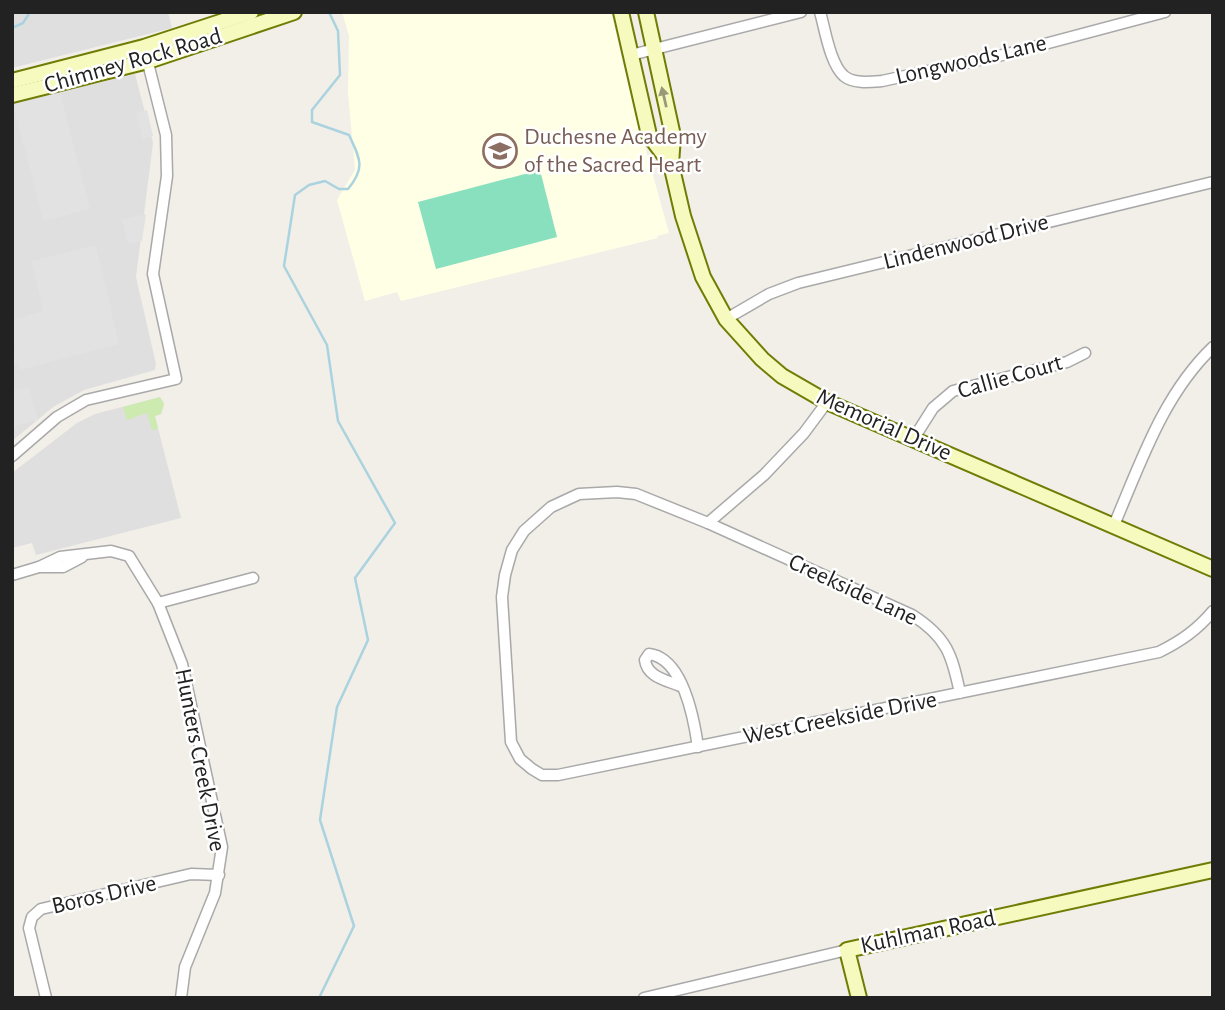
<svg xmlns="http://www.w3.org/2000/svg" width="1225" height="1010" viewBox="0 0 1225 1010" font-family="'Alegreya Sans',sans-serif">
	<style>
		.residential { fill: #e0dfdf }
		.education { fill: #ffffe5 }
		.grass { fill: #cdebb0 }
		.pitch { fill: #88e0be }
		.parking { fill: #e2e2e2 }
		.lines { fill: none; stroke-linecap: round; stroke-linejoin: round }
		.stream { stroke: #aad3df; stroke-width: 2.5 }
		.street-casing { stroke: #a9a9a9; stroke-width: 13 }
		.secondary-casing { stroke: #707d05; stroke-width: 18 }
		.street { stroke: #fff; stroke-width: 10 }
		.secondary { stroke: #f7fabf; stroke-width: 14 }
		.oneway { fill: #979978 }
		.labels { text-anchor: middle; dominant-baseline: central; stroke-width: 5; stroke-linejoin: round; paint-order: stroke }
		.street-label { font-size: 24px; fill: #222; stroke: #fff }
		.education-label { font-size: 24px; fill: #785e54; stroke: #fff; text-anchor: start }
	</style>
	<rect width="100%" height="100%" fill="#f2efe9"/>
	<g class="residential">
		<polygon points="12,12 168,12 172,28 12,68"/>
		<polygon points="135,74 153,143 136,277 156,364 155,370 84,390 53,407 12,441 12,104"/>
		<polygon points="160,397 164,404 161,414 155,416 181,518 36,555 32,543 12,548 12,473 77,423 95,414"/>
	</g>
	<polygon class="education" points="342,12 611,12 629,89 669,233 657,236 658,238 401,301 397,292 365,301 337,200 355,170 348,93 349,36"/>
	<polygon class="grass" points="160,397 164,404 161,414 155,416 158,429 152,430 147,413 127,420 123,407"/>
	<polygon class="pitch" points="540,170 557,237 436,269 418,202"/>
	<g class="parking">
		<polygon points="60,92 90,209 43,221 13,104"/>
		<polygon points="147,110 153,136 142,139 136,113"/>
		<polygon points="146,214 142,241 128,244 122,220"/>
		<polygon points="96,245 119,344 20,370 18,362 12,363 12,355 16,353 12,340 12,320 43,311 31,261"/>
		<polygon points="29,387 38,420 12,427 12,391"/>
	</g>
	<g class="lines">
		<g class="stream">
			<polyline points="12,28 23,23 30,12"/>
			<path d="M319,998L354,926L320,820L337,707L368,640L355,578L395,523L338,421L327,345L284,266L295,195L309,185L325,181L339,189H348C366,167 360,159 349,135L312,122V110L340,75L338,31L329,12"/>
		</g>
		<g class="street-casing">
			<g id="street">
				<path d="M820,12C825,29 830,64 844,76C854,84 870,82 882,81L1007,54L1165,12"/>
				<polyline points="631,55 801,12"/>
				<polyline points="726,319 769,294 798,283 1213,182"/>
				<polyline points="914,438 933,408 953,391 1067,362 1085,353"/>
				<polyline points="12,456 57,417 86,400 176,379 153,274 167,176 166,135 144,47"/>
				<polyline points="708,523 764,475 804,433 827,402"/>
				<path d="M1114,525C1141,462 1163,395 1213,347"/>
				<polyline points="39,567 60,557 111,551 129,556 158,603 182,664 222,847 215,893 185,967 181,998"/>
				<polyline points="12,575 39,567 63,567 82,557"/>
				<polyline points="158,603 253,578"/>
				<path d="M680,686C666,680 647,677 645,660L649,654C683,658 694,719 698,747"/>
				<path d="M960,693C952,655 947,637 912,615L708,523L636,494L617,492L579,494L566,500L551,507L524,531L512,550L505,575L502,597L511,742L520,759L532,769L542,775H558L1159,652C1181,641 1197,630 1213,611"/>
				<polyline points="46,998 29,928 32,917 41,909 191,874 219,875"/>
				<polyline points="644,998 847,950"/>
			</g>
		</g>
		<g class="secondary-casing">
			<g id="secondary">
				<polyline points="621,12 649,135 671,164"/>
				<polyline points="646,12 673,136 671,164 683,216 703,277 726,319 762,359 782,376 827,402 1213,569"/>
				<polyline points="12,81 144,47 251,12"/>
				<polyline points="12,95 148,61 294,12"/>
				<polyline points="859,998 847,950 1213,870"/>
			</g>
		</g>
		<use href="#street" class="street"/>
		<use href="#secondary" class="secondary"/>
	</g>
	<defs><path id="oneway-solid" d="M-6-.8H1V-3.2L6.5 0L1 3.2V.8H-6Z" transform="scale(1.75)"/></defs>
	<use class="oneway" href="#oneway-solid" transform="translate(664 97) rotate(-103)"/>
	<defs>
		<g id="school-ring" transform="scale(1.75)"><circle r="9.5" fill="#fff" stroke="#8d6e63" stroke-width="1.5"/><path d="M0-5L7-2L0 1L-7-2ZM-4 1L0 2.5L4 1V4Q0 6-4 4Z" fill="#8d6e63"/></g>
	</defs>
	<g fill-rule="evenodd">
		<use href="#school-ring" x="500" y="151"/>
	</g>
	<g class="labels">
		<g class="street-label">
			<text transform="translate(971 60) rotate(-13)">Longwoods Lane</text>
			<text transform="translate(133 61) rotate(-16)">Chimney Rock Road</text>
			<text transform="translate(966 242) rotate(-14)">Lindenwood Drive</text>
			<text transform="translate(1010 377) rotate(-16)">Callie Court</text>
			<text transform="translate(884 425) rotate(24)">Memorial Drive</text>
			<text transform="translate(853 590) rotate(25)">Creekside Lane</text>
			<text transform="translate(840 718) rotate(-11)">West Creekside Drive</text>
			<text transform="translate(200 760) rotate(79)">Hunters Creek Drive</text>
			<text transform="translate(104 895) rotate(-13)">Boros Drive</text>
			<text transform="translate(928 932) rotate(-12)">Kuhlman Road</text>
		</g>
		<g class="education-label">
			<text x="524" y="137">Duchesne Academy<tspan x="524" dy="28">of the Sacred Heart</tspan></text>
		</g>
	</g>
	<rect width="1225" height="1010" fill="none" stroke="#222222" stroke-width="28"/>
</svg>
